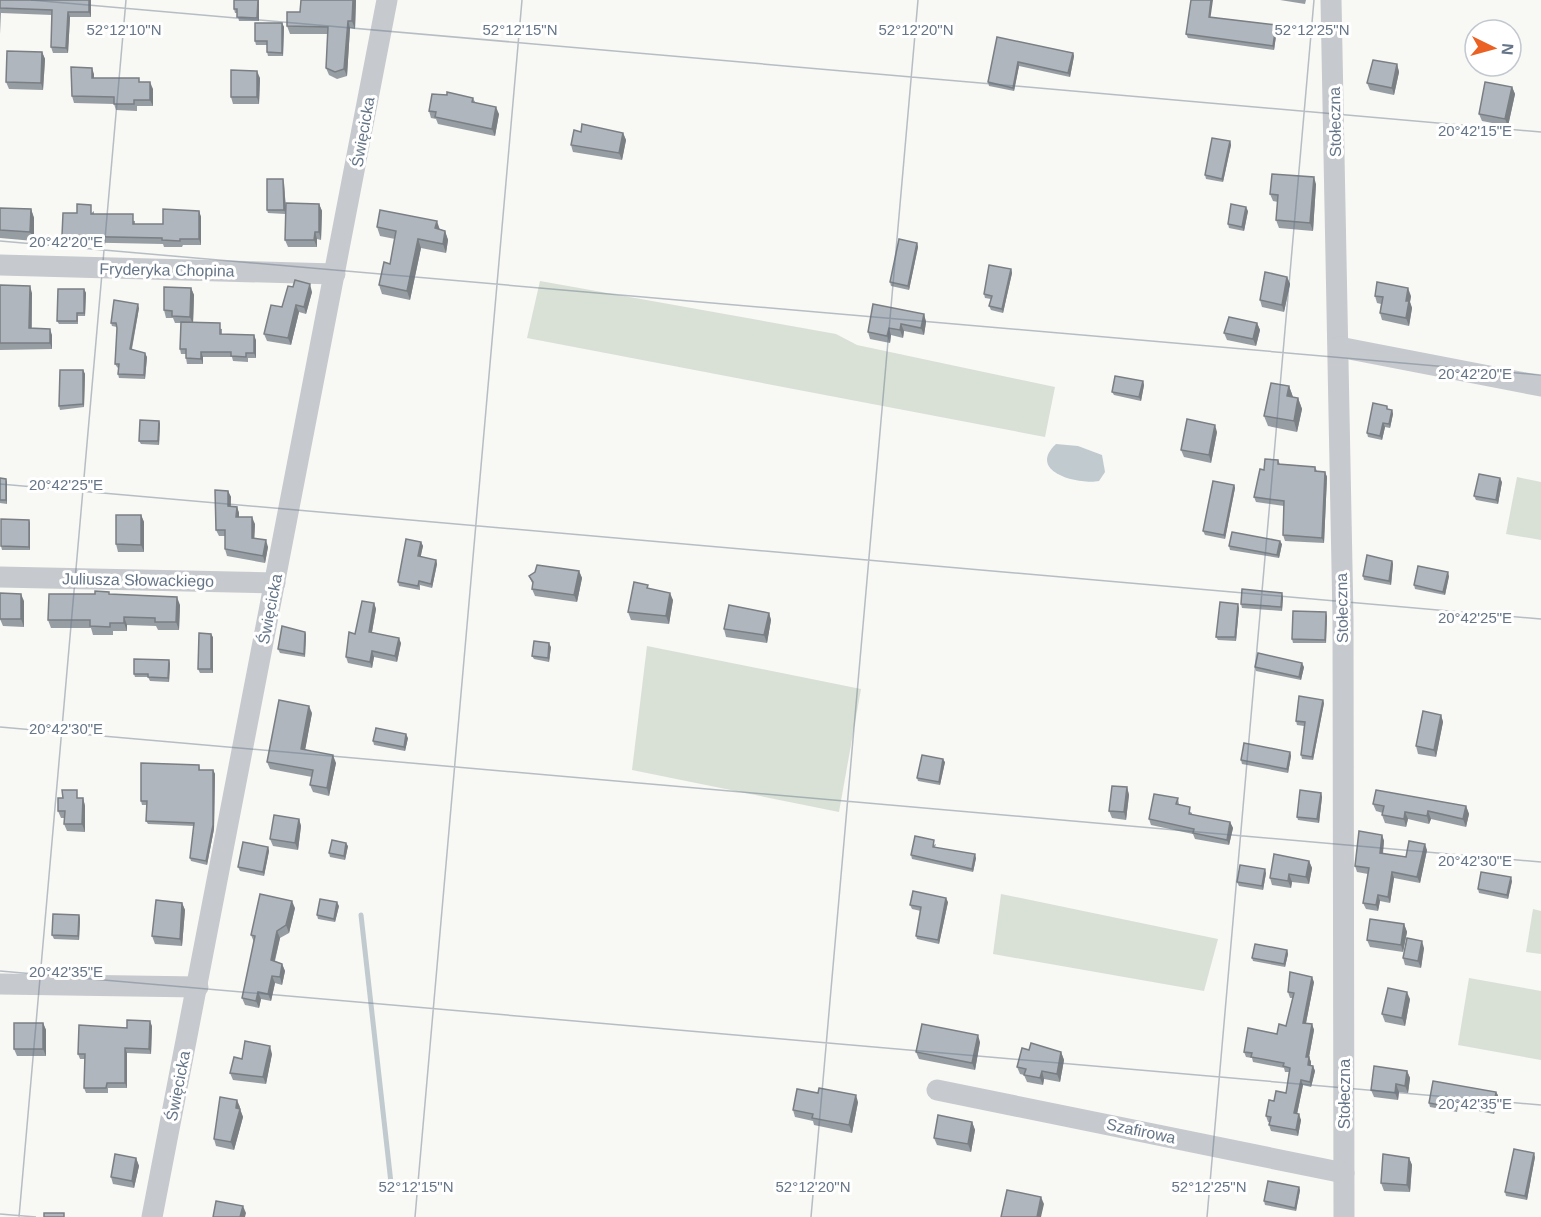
<svg xmlns="http://www.w3.org/2000/svg" width="1541" height="1217" viewBox="0 0 1541 1217" font-family="Arial,sans-serif">
	<style>
		.green { fill: #d9e0d6 }
		.water { fill: #c0cacf }
		.lines { fill: none; stroke-linecap: round; stroke-linejoin: round }
		.stream { stroke: #c0cacf; stroke-width: 5 }
		.minor { stroke: #c6c9cd; stroke-width: 21 }
		.wall { fill: #969da3 }
		.shaded-wall { fill: #7a7f84 }
		.building { fill: #afb6bd; stroke: #7a7f84; stroke-width: 1.5 }
		.ticks { fill: none; stroke: #667688; stroke-width: 1.5; stroke-opacity: 0.45 }
		.labels { text-anchor: middle; dominant-baseline: central; stroke-width: 6; stroke-linejoin: round; paint-order: stroke }
		.street-label { font-size: 16px; fill: #667688; stroke: #fff }
		.ticks-label { font-size: 15px; text-anchor: middle; fill: #667688; stroke: #fff; stroke-width: 6; stroke-linejoin: round; paint-order: stroke }
	</style>
	<rect width="100%" height="100%" fill="#f8f8f5"/>
	<g class="green">
		<polygon points="540,281 836,334 857,345 1055,387 1045,437 527,338"/>
		<polygon points="1517,477 1541,482 1541,540 1506,534"/>
		<polygon points="647,646 861,689 839,812 632,770"/>
		<polygon points="1001,894 1218,939 1204,991 993,954"/>
		<polygon points="1533,909 1541,911 1541,954 1526,952"/>
		<polygon points="1469,978 1541,991 1541,1060 1458,1045"/>
	</g>
	<path class="water" d="M1056,444L1078,446L1102,455L1105,472L1099,481C1079,485 1026,472 1056,444Z"/>
	<g class="lines">
		<polyline class="stream" points="361,915 391,1183"/>
		<g class="minor">
			<polyline points="1331,0 1343,619 1344,1217"/>
			<polyline points="0,265 335,274"/>
			<polyline points="1339,347 1541,386"/>
			<polyline points="0,577 275,583"/>
			<polyline points="0,984 198,987"/>
			<polyline points="937,1090 1344,1173"/>
			<polyline points="152,1217 387,0"/>
		</g>
	</g>
	<g class="wall">
		<polygon points="0,0 91,0 91,17 70,17 68,53 53,53 51,47 52,15 1,13 0,34"/>
		<polygon points="234,0 259,0 259,21 239,21 237,13 235,13 234,9"/>
		<polygon points="356,0 355,29 350,28 347,76 337,79 329,75 326,68 328,34 290,34 287,26 300,12"/>
		<polygon points="1280,0 1306,0 1305,4"/>
		<polygon points="1210,17 1276,25 1277,29 1274,50 1188,38 1186,34"/>
		<polygon points="282,23 284,27 283,56 268,56 267,52 267,45 256,45 255,41"/>
		<polygon points="997,37 1073,53 1074,56 1070,77 1019,66 1014,91 989,86 988,82"/>
		<polygon points="42,52 45,59 43,90 9,89 6,82"/>
		<polygon points="1397,64 1399,72 1394,95 1370,90 1367,83"/>
		<polygon points="94,74 94,78 140,82 153,89 153,106 137,106 137,111 116,110 114,104 74,103 72,96"/>
		<polygon points="260,78 259,104 233,104 231,97"/>
		<polygon points="1512,87 1515,94 1508,126 1482,121 1479,114"/>
		<polygon points="473,98 475,102 499,114 495,136 438,124 436,119 431,118 429,111"/>
		<polygon points="623,133 626,140 622,160 573,152 571,145"/>
		<polygon points="1230,141 1231,145 1223,182 1206,179 1205,175"/>
		<polygon points="284,183 286,209 319,204 322,211 321,240 317,239 317,247 288,247 285,240 285,214 268,213 267,210"/>
		<polygon points="1316,184 1313,231 1279,228 1276,220 1278,202 1273,201 1270,194"/>
		<polygon points="0,208 31,209 34,218 34,241 0,238"/>
		<polygon points="94,211 94,214 135,221 135,224 163,224 199,211 201,217 201,245 183,245 182,247 164,247 163,244 65,242 62,236"/>
		<polygon points="1248,211 1244,231 1229,228 1228,224"/>
		<polygon points="377,227 440,229 445,231 448,240 446,253 421,248 410,300 382,294 379,285 390,264 395,239 380,236"/>
		<polygon points="917,243 918,247 909,290 891,286 890,282"/>
		<polygon points="1011,269 1012,273 1003,313 991,310 989,306 991,299 985,298 984,294"/>
		<polygon points="1287,277 1290,284 1284,312 1262,307 1260,300"/>
		<polygon points="0,285 32,293 32,328 52,335 52,349 0,350"/>
		<polygon points="191,288 194,295 193,323 222,329 222,334 256,340 256,358 248,358 248,362 233,361 232,357 203,357 203,364 187,364 186,358 186,354 181,354 180,349 181,323 175,323 173,318 166,318 164,310"/>
		<polygon points="84,289 86,293 85,316 78,316 78,324 59,324 57,321"/>
		<polygon points="312,292 306,314 299,312 291,345 267,341 264,334 282,307"/>
		<polygon points="1375,296 1411,296 1410,302 1412,308 1409,326 1382,320 1380,313 1381,304 1377,303"/>
		<polygon points="139,308 132,349 147,357 145,379 119,378 118,374 118,368 117,367 115,364 117,327 112,326 111,323"/>
		<polygon points="924,314 926,322 924,335 904,331 903,338 891,335 890,343 870,339 868,332"/>
		<polygon points="1257,323 1260,330 1256,346 1227,340 1224,333"/>
		<polygon points="83,370 85,374 84,407 60,410 59,406"/>
		<polygon points="1143,381 1144,385 1141,401 1114,395 1112,392"/>
		<polygon points="1289,386 1293,397 1298,398 1302,409 1297,432 1268,426 1264,416"/>
		<polygon points="1388,409 1392,410 1393,414 1390,428 1385,427 1382,440 1368,437 1367,433"/>
		<polygon points="159,421 160,424 159,445 141,444 139,441"/>
		<polygon points="1217,432 1211,463 1184,457 1181,450"/>
		<polygon points="1278,460 1280,464 1315,467 1317,471 1325,472 1327,477 1324,543 1285,541 1283,535 1284,506 1256,502 1254,497 1264,470"/>
		<polygon points="0,478 7,482 7,504 0,503"/>
		<polygon points="1502,482 1498,504 1476,500 1474,496"/>
		<polygon points="1234,485 1235,488 1225,539 1205,535 1203,531"/>
		<polygon points="228,491 231,497 231,506 237,507 239,513 239,517 255,524 254,539 268,547 265,563 227,556 225,549 225,536 219,536 216,530"/>
		<polygon points="141,515 144,522 144,552 118,552 116,544"/>
		<polygon points="30,523 30,550 2,550 1,546"/>
		<polygon points="421,542 423,546 420,557 436,560 437,564 432,588 420,585 420,590 399,586 398,582"/>
		<polygon points="1282,544 1279,558 1230,550 1229,546"/>
		<polygon points="1392,561 1393,564 1391,585 1364,580 1363,576"/>
		<polygon points="579,571 582,578 577,602 535,596 532,589 533,585 529,576"/>
		<polygon points="1449,576 1445,595 1415,589 1414,585"/>
		<polygon points="650,589 673,600 669,624 631,620 628,612"/>
		<polygon points="110,594 180,605 179,630 158,630 156,626 127,625 127,631 113,631 113,635 93,635 91,628 51,628 48,620"/>
		<polygon points="1283,597 1282,611 1242,608 1241,604"/>
		<polygon points="24,601 24,627 3,626 0,619"/>
		<polygon points="374,603 376,609 372,632 401,643 397,662 374,657 372,668 348,663 346,657 355,634"/>
		<polygon points="1239,608 1236,641 1218,640 1216,637"/>
		<polygon points="769,613 771,620 767,643 726,637 724,629"/>
		<polygon points="1327,616 1326,643 1293,643 1292,639"/>
		<polygon points="305,632 306,635 305,657 280,653 278,649"/>
		<polygon points="213,637 213,673 200,673 198,669"/>
		<polygon points="551,647 549,662 534,659 532,656"/>
		<polygon points="169,660 170,664 169,682 150,681 148,677 135,677 134,674"/>
		<polygon points="1255,667 1304,667 1301,680 1256,671"/>
		<polygon points="1324,703 1313,760 1302,759 1301,755 1304,726 1297,725 1296,721"/>
		<polygon points="312,713 305,749 336,763 329,796 313,792 310,785 312,777 270,769 267,762"/>
		<polygon points="1441,715 1443,722 1436,757 1418,754 1416,746"/>
		<polygon points="408,738 405,751 374,745 373,741"/>
		<polygon points="1290,752 1291,756 1288,773 1242,764 1241,760"/>
		<polygon points="945,762 940,785 918,781 917,778"/>
		<polygon points="199,765 200,770 213,770 215,774 214,829 207,865 191,861 190,858 194,826 148,824 146,821 147,805 142,805 141,801"/>
		<polygon points="1127,787 1129,795 1126,820 1112,818 1109,811"/>
		<polygon points="1321,793 1322,797 1319,823 1298,820 1297,817"/>
		<polygon points="80,798 83,798 85,806 85,832 67,831 64,824 64,818 61,818 58,811"/>
		<polygon points="1178,798 1179,805 1192,813 1192,815 1230,822 1233,828 1229,845 1195,839 1193,834 1151,825 1149,819"/>
		<polygon points="1373,804 1466,806 1469,814 1466,827 1431,819 1429,824 1408,819 1406,827 1385,823 1382,815 1383,813 1376,811"/>
		<polygon points="299,819 301,826 298,850 273,846 270,839"/>
		<polygon points="1382,835 1384,841 1383,854 1406,857 1427,850 1420,883 1394,878 1390,903 1380,901 1378,911 1366,909 1363,903 1368,874 1357,872 1355,866"/>
		<polygon points="936,844 935,847 976,858 973,872 912,859 911,855"/>
		<polygon points="348,846 345,860 330,857 329,853"/>
		<polygon points="268,847 269,851 264,876 240,871 238,867"/>
		<polygon points="1309,861 1312,868 1309,884 1292,882 1291,888 1272,885 1270,878"/>
		<polygon points="1266,873 1263,890 1239,886 1237,882"/>
		<polygon points="1512,881 1508,899 1479,893 1478,889"/>
		<polygon points="948,902 939,944 917,939 916,936 921,911 912,909 910,905"/>
		<polygon points="182,903 185,910 182,946 155,944 152,936"/>
		<polygon points="339,906 335,922 318,919 317,915"/>
		<polygon points="295,908 289,933 280,938 275,961 282,964 285,971 282,985 275,983 271,1001 261,999 259,1008 245,1005 242,998 254,942 251,935"/>
		<polygon points="79,915 80,919 79,940 54,939 52,935"/>
		<polygon points="1404,924 1407,932 1403,952 1370,947 1367,940"/>
		<polygon points="1424,948 1421,968 1405,965 1403,958"/>
		<polygon points="1287,950 1288,954 1285,967 1253,961 1252,958"/>
		<polygon points="1314,982 1306,1023 1312,1024 1314,1030 1309,1057 1311,1062 1311,1065 1313,1066 1315,1071 1311,1087 1303,1085 1297,1114 1301,1120 1298,1136 1271,1131 1269,1125 1270,1122 1268,1122 1266,1116 1274,1101 1286,1093 1289,1072 1285,1072 1284,1068 1253,1062 1252,1058 1246,1057 1244,1052 1277,1034 1286,1026 1293,998 1290,998 1288,992"/>
		<polygon points="1410,999 1405,1026 1385,1022 1382,1014"/>
		<polygon points="43,1023 46,1030 46,1056 17,1056 14,1049"/>
		<polygon points="152,1026 151,1054 127,1053 127,1088 108,1088 108,1093 86,1093 84,1088 85,1059 80,1059 78,1054 127,1028"/>
		<polygon points="980,1042 975,1070 919,1059 916,1052"/>
		<polygon points="1061,1052 1064,1060 1060,1082 1044,1079 1043,1085 1027,1082 1024,1075 1020,1074 1017,1067"/>
		<polygon points="272,1054 266,1084 233,1080 230,1073 242,1059"/>
		<polygon points="1407,1071 1410,1078 1408,1093 1399,1092 1398,1100 1374,1097 1371,1090"/>
		<polygon points="1498,1095 1494,1114 1458,1107 1457,1112 1430,1107 1429,1103"/>
		<polygon points="858,1102 852,1133 814,1125 813,1121 795,1117 793,1110"/>
		<polygon points="240,1107 240,1109 243,1117 234,1150 216,1146 214,1139"/>
		<polygon points="972,1122 975,1130 971,1152 937,1145 934,1138"/>
		<polygon points="1535,1157 1527,1200 1506,1196 1505,1192"/>
		<polygon points="136,1158 139,1166 134,1188 113,1184 111,1177"/>
		<polygon points="1409,1158 1412,1165 1410,1192 1384,1191 1381,1183"/>
		<polygon points="1300,1190 1296,1211 1265,1205 1264,1201"/>
	</g>
	<g class="shaded-wall">
		<polygon points="89,0 91,0 91,17 89,12"/>
		<polygon points="258,0 259,0 259,21 257,18"/>
		<polygon points="353,0 356,0 355,29 352,21"/>
		<polygon points="1211,0 1213,0 1210,21 1209,17"/>
		<polygon points="68,12 70,17 68,53 66,48"/>
		<polygon points="348,21 350,28 347,76 344,69"/>
		<polygon points="282,23 284,27 283,56 282,53"/>
		<polygon points="1276,25 1277,29 1274,50 1273,46"/>
		<polygon points="42,52 45,59 43,90 41,83"/>
		<polygon points="1073,53 1074,56 1070,77 1068,73"/>
		<polygon points="1018,62 1019,66 1014,91 1013,88"/>
		<polygon points="1397,64 1399,72 1394,95 1392,88"/>
		<polygon points="92,68 94,74 94,84 92,78"/>
		<polygon points="257,71 260,78 259,104 257,97"/>
		<polygon points="150,82 153,89 153,106 150,100"/>
		<polygon points="1512,87 1515,94 1508,126 1505,119"/>
		<polygon points="496,107 499,114 495,136 492,129"/>
		<polygon points="623,133 626,140 622,160 619,153"/>
		<polygon points="1230,141 1231,145 1223,182 1222,179"/>
		<polygon points="1314,177 1316,184 1313,231 1310,223"/>
		<polygon points="283,179 284,183 286,214 284,210"/>
		<polygon points="319,204 322,211 321,240 319,232"/>
		<polygon points="1246,207 1248,211 1244,231 1242,227"/>
		<polygon points="31,209 34,218 34,241 30,232"/>
		<polygon points="199,211 201,217 201,245 199,239"/>
		<polygon points="437,221 440,230 435,228"/>
		<polygon points="445,231 448,240 446,253 443,244"/>
		<polygon points="315,232 317,239 317,247 314,240"/>
		<polygon points="418,239 421,248 410,300 407,291"/>
		<polygon points="917,243 918,247 909,290 908,286"/>
		<polygon points="1011,269 1012,273 1003,313 1002,309"/>
		<polygon points="1287,277 1290,284 1284,312 1282,305"/>
		<polygon points="310,284 312,292 306,314 304,307"/>
		<polygon points="30,286 32,293 31,335 29,328"/>
		<polygon points="191,288 194,295 193,324 190,317"/>
		<polygon points="1408,288 1411,296 1410,302 1412,308 1409,326 1406,318 1406,301"/>
		<polygon points="84,289 86,293 85,316 84,313"/>
		<polygon points="138,304 139,308 131,352 130,349"/>
		<polygon points="296,305 299,312 291,345 288,338"/>
		<polygon points="924,314 926,322 924,335 921,328"/>
		<polygon points="1257,323 1260,330 1256,346 1253,339"/>
		<polygon points="901,324 904,331 903,338 900,330"/>
		<polygon points="889,328 891,335 890,343 887,336"/>
		<polygon points="50,329 52,335 52,349 50,343"/>
		<polygon points="254,335 256,340 256,358 254,353"/>
		<polygon points="201,352 203,357 203,364 201,359"/>
		<polygon points="145,353 147,357 145,379 144,375"/>
		<polygon points="83,370 85,374 84,407 83,404"/>
		<polygon points="1143,381 1144,385 1141,401 1139,397"/>
		<polygon points="1289,386 1293,397 1287,396"/>
		<polygon points="1298,398 1302,409 1297,432 1294,421"/>
		<polygon points="1392,410 1393,414 1390,428 1389,424"/>
		<polygon points="159,421 160,424 159,445 158,441"/>
		<polygon points="1383,423 1385,427 1382,440 1380,436"/>
		<polygon points="1215,425 1217,432 1211,463 1209,455"/>
		<polygon points="1325,472 1327,477 1324,543 1322,538"/>
		<polygon points="1500,478 1502,482 1498,504 1496,500"/>
		<polygon points="6,479 7,482 7,504 6,500"/>
		<polygon points="1234,485 1235,488 1225,539 1224,535"/>
		<polygon points="228,491 231,497 230,513 228,506"/>
		<polygon points="237,507 239,513 239,523 236,517"/>
		<polygon points="141,515 144,522 144,552 141,545"/>
		<polygon points="252,517 255,524 254,545 252,538"/>
		<polygon points="29,520 30,523 30,550 29,547"/>
		<polygon points="266,540 268,547 265,563 263,556"/>
		<polygon points="1280,541 1282,544 1279,558 1277,555"/>
		<polygon points="421,542 423,546 420,560 418,556"/>
		<polygon points="436,560 437,564 432,588 431,584"/>
		<polygon points="1392,561 1393,564 1391,585 1389,581"/>
		<polygon points="579,571 582,578 577,602 574,595"/>
		<polygon points="1448,572 1449,576 1445,595 1443,592"/>
		<polygon points="670,593 673,600 669,624 666,616"/>
		<polygon points="1282,593 1283,597 1282,611 1281,607"/>
		<polygon points="21,594 24,601 24,627 21,619"/>
		<polygon points="177,597 180,605 179,630 176,622"/>
		<polygon points="374,603 376,609 371,637 369,632"/>
		<polygon points="1238,604 1239,608 1236,641 1235,637"/>
		<polygon points="1326,612 1327,616 1326,643 1325,640"/>
		<polygon points="769,613 771,620 767,643 764,635"/>
		<polygon points="124,617 127,625 127,631 124,623"/>
		<polygon points="305,632 306,635 305,657 304,654"/>
		<polygon points="211,634 213,637 213,673 211,669"/>
		<polygon points="399,638 401,643 397,662 395,656"/>
		<polygon points="549,643 551,647 549,662 548,658"/>
		<polygon points="372,651 374,657 372,668 370,662"/>
		<polygon points="169,660 170,664 169,682 168,678"/>
		<polygon points="1302,663 1304,667 1301,680 1299,677"/>
		<polygon points="1323,700 1324,703 1313,760 1312,757"/>
		<polygon points="309,706 312,713 304,756 301,749"/>
		<polygon points="1441,715 1443,722 1436,757 1434,750"/>
		<polygon points="406,734 408,738 405,751 404,747"/>
		<polygon points="1290,752 1291,756 1288,773 1287,769"/>
		<polygon points="333,755 336,763 329,796 327,788"/>
		<polygon points="943,759 945,762 940,785 939,782"/>
		<polygon points="213,770 215,774 214,829 207,865 206,861"/>
		<polygon points="1127,787 1129,795 1126,820 1124,812"/>
		<polygon points="1321,793 1322,797 1319,823 1317,819"/>
		<polygon points="83,798 85,806 85,832 82,824"/>
		<polygon points="1466,806 1469,814 1466,827 1463,819"/>
		<polygon points="1428,811 1431,819 1429,824 1427,816"/>
		<polygon points="1405,812 1408,819 1406,827 1404,819"/>
		<polygon points="299,819 301,826 298,850 295,843"/>
		<polygon points="1230,822 1233,828 1229,845 1227,840"/>
		<polygon points="1382,835 1384,841 1382,859 1380,853"/>
		<polygon points="346,843 348,846 345,860 344,856"/>
		<polygon points="1425,844 1427,850 1420,883 1417,877"/>
		<polygon points="268,847 269,851 264,876 263,872"/>
		<polygon points="975,854 976,858 973,872 972,869"/>
		<polygon points="1309,861 1312,868 1309,884 1306,877"/>
		<polygon points="1265,869 1266,873 1263,890 1262,886"/>
		<polygon points="1392,872 1394,878 1390,903 1388,897"/>
		<polygon points="1289,874 1292,882 1291,888 1288,881"/>
		<polygon points="1511,877 1512,881 1508,899 1507,895"/>
		<polygon points="1378,895 1380,901 1378,911 1376,905"/>
		<polygon points="946,898 948,902 939,944 938,940"/>
		<polygon points="292,901 295,908 289,933 286,925"/>
		<polygon points="337,902 339,906 335,922 334,919"/>
		<polygon points="182,903 185,910 182,946 180,939"/>
		<polygon points="79,915 80,919 79,940 78,936"/>
		<polygon points="1404,924 1407,932 1403,952 1401,945"/>
		<polygon points="277,931 280,938 273,967 271,960"/>
		<polygon points="1422,941 1424,948 1421,968 1418,961"/>
		<polygon points="1287,950 1288,954 1285,967 1284,964"/>
		<polygon points="282,964 285,971 282,985 280,977"/>
		<polygon points="272,976 275,983 271,1001 268,994"/>
		<polygon points="1312,977 1314,982 1305,1028 1303,1023"/>
		<polygon points="258,992 261,999 259,1008 256,1001"/>
		<polygon points="1407,992 1410,999 1405,1026 1402,1018"/>
		<polygon points="150,1021 152,1026 151,1054 149,1049"/>
		<polygon points="43,1023 46,1030 46,1056 43,1049"/>
		<polygon points="1312,1024 1314,1030 1308,1062 1306,1057"/>
		<polygon points="978,1035 980,1042 975,1070 972,1063"/>
		<polygon points="270,1046 272,1054 266,1084 263,1077"/>
		<polygon points="125,1048 127,1053 127,1088 125,1083"/>
		<polygon points="1061,1052 1064,1060 1060,1082 1057,1074"/>
		<polygon points="1309,1057 1311,1062 1310,1070 1308,1065"/>
		<polygon points="1313,1066 1315,1071 1311,1087 1310,1082"/>
		<polygon points="1042,1071 1044,1079 1043,1085 1040,1078"/>
		<polygon points="1407,1071 1410,1078 1408,1093 1405,1086"/>
		<polygon points="1301,1080 1303,1085 1296,1119 1294,1113"/>
		<polygon points="1396,1084 1399,1092 1398,1100 1395,1093"/>
		<polygon points="1496,1092 1498,1095 1494,1114 1493,1110"/>
		<polygon points="856,1095 858,1102 852,1133 849,1125"/>
		<polygon points="237,1100 240,1107 239,1115 240,1109 243,1117 234,1150 231,1142"/>
		<polygon points="1299,1114 1301,1120 1298,1136 1296,1130"/>
		<polygon points="972,1122 975,1130 971,1152 968,1144"/>
		<polygon points="1534,1153 1535,1157 1527,1200 1525,1196"/>
		<polygon points="136,1158 139,1166 134,1188 132,1181"/>
		<polygon points="1409,1158 1412,1165 1410,1192 1407,1185"/>
		<polygon points="1299,1187 1300,1190 1296,1211 1295,1208"/>
		<polygon points="1041,1197 1044,1204 1041,1217 1037,1217"/>
		<polygon points="243,1206 246,1213 245,1217 240,1217"/>
	</g>
	<g class="building">
		<polygon points="0,0 89,0 89,12 68,12 66,48 51,47 52,10 0,8"/>
		<polygon points="234,0 258,0 257,18 237,17 237,9 234,9"/>
		<polygon points="301,0 353,0 352,21 348,21 344,69 335,72 326,68 328,27 287,26 287,12 300,12"/>
		<polygon points="1191,0 1211,0 1209,17 1276,25 1273,46 1186,34"/>
		<polygon points="255,23 282,23 282,53 267,52 267,41 255,41"/>
		<polygon points="997,37 1073,53 1068,73 1018,62 1013,88 988,82"/>
		<polygon points="7,51 42,52 41,83 6,82"/>
		<polygon points="1373,60 1397,64 1392,88 1367,83"/>
		<polygon points="71,67 92,68 92,78 139,78 139,82 150,82 150,100 134,100 134,104 114,104 114,97 72,96"/>
		<polygon points="231,70 257,71 257,97 231,97"/>
		<polygon points="1485,82 1512,87 1505,119 1479,114"/>
		<polygon points="447,92 473,98 472,102 496,107 492,129 435,117 436,112 429,111 432,94 447,95"/>
		<polygon points="582,124 623,133 619,153 571,145 574,130 581,132"/>
		<polygon points="1212,138 1230,141 1222,179 1205,175"/>
		<polygon points="1272,174 1314,177 1310,223 1276,220 1278,195 1270,194"/>
		<polygon points="267,179 283,179 284,210 267,210"/>
		<polygon points="286,203 319,204 319,232 315,232 314,240 285,240"/>
		<polygon points="77,204 91,205 91,214 133,214 133,224 163,224 163,209 199,211 199,239 180,239 180,241 162,240 162,238 62,236 63,213 77,213"/>
		<polygon points="1231,204 1246,207 1242,227 1228,224"/>
		<polygon points="0,208 31,209 30,232 0,230"/>
		<polygon points="380,210 437,221 435,228 445,231 443,244 418,239 407,291 379,285 384,262 390,264 396,231 377,227"/>
		<polygon points="899,239 917,243 908,286 890,282"/>
		<polygon points="989,265 1011,269 1002,309 989,306 992,296 984,294"/>
		<polygon points="1265,272 1287,277 1282,305 1260,300"/>
		<polygon points="295,280 310,284 304,307 296,305 288,338 264,334 271,305 282,307 288,286 293,287"/>
		<polygon points="1377,282 1408,288 1406,301 1409,301 1406,318 1380,313 1383,297 1375,296"/>
		<polygon points="0,285 30,286 29,328 50,329 50,343 0,343"/>
		<polygon points="164,287 191,288 190,317 172,316 172,311 164,310"/>
		<polygon points="58,289 84,289 84,313 77,313 77,321 57,321"/>
		<polygon points="114,300 138,304 130,349 145,353 144,375 118,374 119,364 115,364 117,328 116,323 111,323"/>
		<polygon points="873,304 924,314 921,328 901,324 900,330 889,328 887,336 868,332"/>
		<polygon points="1229,317 1257,323 1253,339 1224,333"/>
		<polygon points="181,322 220,323 220,334 254,335 254,353 246,353 246,357 231,356 231,352 201,352 201,359 186,358 186,349 180,349"/>
		<polygon points="60,370 83,370 83,404 59,406"/>
		<polygon points="1115,376 1143,381 1139,397 1112,392"/>
		<polygon points="1271,383 1289,386 1287,396 1298,398 1294,421 1264,416"/>
		<polygon points="1373,403 1387,406 1387,409 1392,410 1389,424 1383,423 1380,436 1367,433"/>
		<polygon points="1187,419 1215,425 1209,455 1181,450"/>
		<polygon points="140,420 159,421 158,441 139,441"/>
		<polygon points="1265,459 1278,460 1278,464 1315,467 1315,471 1325,472 1322,538 1283,535 1284,501 1254,497 1260,469 1264,470"/>
		<polygon points="1479,474 1500,478 1496,500 1474,496"/>
		<polygon points="0,478 6,479 6,500 0,500"/>
		<polygon points="1213,481 1234,485 1224,535 1203,531"/>
		<polygon points="215,490 228,491 228,506 237,507 236,517 252,517 252,538 266,540 263,556 225,549 225,530 216,530"/>
		<polygon points="116,515 141,515 141,545 116,544"/>
		<polygon points="1,519 29,520 29,547 1,546"/>
		<polygon points="1232,532 1280,541 1277,555 1229,546"/>
		<polygon points="406,539 421,542 418,556 436,560 431,584 419,581 418,586 398,582"/>
		<polygon points="1367,555 1392,561 1389,581 1363,576"/>
		<polygon points="537,565 579,571 574,595 532,589 533,582 529,576 535,572"/>
		<polygon points="1418,566 1448,572 1443,592 1414,585"/>
		<polygon points="634,582 648,585 647,588 670,593 666,616 628,612"/>
		<polygon points="1242,589 1282,593 1281,607 1241,604"/>
		<polygon points="95,591 109,592 109,594 177,597 176,622 155,622 155,618 124,617 124,623 110,623 110,627 90,626 90,620 48,620 49,594 95,594"/>
		<polygon points="0,593 21,594 21,619 0,619"/>
		<polygon points="362,601 374,603 369,632 399,638 395,656 372,651 370,662 346,657 349,632 355,634"/>
		<polygon points="1220,602 1238,604 1235,637 1216,637"/>
		<polygon points="729,605 769,613 764,635 724,629"/>
		<polygon points="1293,611 1326,612 1325,640 1292,639"/>
		<polygon points="282,626 305,632 304,654 278,649"/>
		<polygon points="199,633 211,634 211,669 198,669"/>
		<polygon points="534,641 549,643 548,658 532,656"/>
		<polygon points="1258,653 1302,663 1299,677 1255,667"/>
		<polygon points="134,659 169,660 168,678 148,677 148,674 134,674"/>
		<polygon points="1299,696 1323,700 1312,757 1301,755 1305,722 1296,721"/>
		<polygon points="279,700 309,706 301,749 333,755 327,788 310,785 313,770 267,762"/>
		<polygon points="1423,711 1441,715 1434,750 1416,746"/>
		<polygon points="376,728 406,734 404,747 373,741"/>
		<polygon points="1244,743 1290,752 1287,769 1241,760"/>
		<polygon points="922,755 943,759 939,782 917,778"/>
		<polygon points="141,763 199,765 199,770 213,770 213,825 206,861 190,858 194,823 146,821 147,801 141,801"/>
		<polygon points="1112,786 1127,787 1124,812 1109,811"/>
		<polygon points="62,790 77,790 77,798 83,798 82,824 64,824 65,811 58,811 58,798 63,798"/>
		<polygon points="1300,790 1321,793 1317,819 1297,817"/>
		<polygon points="1376,790 1466,806 1463,819 1428,811 1427,816 1405,812 1404,819 1382,815 1384,806 1373,804"/>
		<polygon points="1154,794 1178,798 1176,804 1190,807 1189,814 1230,822 1227,840 1193,833 1194,829 1149,819"/>
		<polygon points="274,815 299,819 295,843 270,839"/>
		<polygon points="1359,831 1382,835 1380,853 1406,857 1409,841 1425,844 1417,877 1392,872 1388,897 1378,895 1376,905 1363,903 1369,868 1355,866"/>
		<polygon points="915,836 934,840 933,847 975,854 972,869 911,855"/>
		<polygon points="332,840 346,843 344,856 329,853"/>
		<polygon points="243,842 268,847 263,872 238,867"/>
		<polygon points="1274,854 1309,861 1306,877 1289,874 1288,881 1270,878"/>
		<polygon points="1240,865 1265,869 1262,886 1237,882"/>
		<polygon points="1481,872 1511,877 1507,895 1478,889"/>
		<polygon points="913,891 946,898 938,940 916,936 921,907 910,905"/>
		<polygon points="260,894 292,901 286,925 277,931 271,960 282,964 280,977 272,976 268,994 258,992 256,1001 242,998 255,936 251,935"/>
		<polygon points="320,899 337,902 334,919 317,915"/>
		<polygon points="156,900 182,903 180,939 152,936"/>
		<polygon points="53,914 79,915 78,936 52,935"/>
		<polygon points="1370,919 1404,924 1401,945 1367,940"/>
		<polygon points="1407,938 1422,941 1418,961 1403,958"/>
		<polygon points="1255,944 1287,950 1284,964 1252,958"/>
		<polygon points="1290,972 1312,977 1303,1023 1312,1024 1306,1057 1309,1057 1308,1065 1313,1066 1310,1082 1301,1080 1294,1113 1299,1114 1296,1130 1269,1125 1271,1117 1266,1116 1269,1100 1274,1101 1276,1091 1286,1093 1290,1068 1283,1066 1284,1063 1251,1057 1252,1053 1244,1052 1248,1028 1277,1034 1279,1024 1286,1026 1294,993 1288,992"/>
		<polygon points="1388,988 1407,992 1402,1018 1382,1014"/>
		<polygon points="127,1020 150,1021 149,1049 125,1048 125,1083 107,1083 106,1088 84,1088 85,1054 78,1054 79,1025 127,1028"/>
		<rect x="14" y="1023" width="29" height="26"/>
		<polygon points="922,1024 978,1035 972,1063 916,1052"/>
		<polygon points="245,1041 270,1046 263,1077 230,1073 234,1057 242,1059"/>
		<polygon points="1031,1043 1061,1052 1057,1074 1042,1071 1040,1078 1024,1075 1026,1069 1017,1067 1022,1048 1029,1050"/>
		<polygon points="1374,1066 1407,1071 1405,1086 1396,1084 1395,1093 1371,1090"/>
		<polygon points="1433,1081 1496,1092 1493,1110 1457,1103 1456,1108 1429,1103"/>
		<polygon points="819,1088 856,1095 849,1125 812,1118 813,1114 793,1110 797,1089 818,1093"/>
		<polygon points="220,1097 237,1100 236,1108 240,1109 231,1142 214,1139"/>
		<polygon points="938,1115 972,1122 968,1144 934,1138"/>
		<polygon points="1514,1149 1534,1153 1525,1196 1505,1192"/>
		<polygon points="115,1154 136,1158 132,1181 111,1177"/>
		<polygon points="1383,1154 1409,1158 1407,1185 1381,1183"/>
		<polygon points="1268,1181 1299,1187 1295,1208 1264,1201"/>
		<polygon points="1007,1190 1041,1197 1037,1217 1001,1217"/>
		<polygon points="216,1201 243,1206 240,1217 213,1217"/>
		<rect x="44" y="1213" width="20" height="4"/>
	</g>
	<path class="ticks" d="M31,0L1541,132M0,241L1541,375M0,484L1541,619M0,727L1541,862M0,971L1541,1105M0,1214L36,1217M19,1217L126,0M415,1217L522,0M811,1217L918,0M1207,1217L1314,0"/>
	<g class="labels">
		<g class="street-label">
			<text transform="translate(1335 122) rotate(-91)">Stołeczna</text>
			<text transform="translate(363 132) rotate(-80)">Święcicka</text>
			<text transform="translate(167 270) rotate(1)">Fryderyka Chopina</text>
			<text transform="translate(138 580) rotate(1)">Juliusza Słowackiego</text>
			<text transform="translate(1342 608) rotate(-91)">Stołeczna</text>
			<text transform="translate(270 609) rotate(-79)">Święcicka</text>
			<text transform="translate(178 1086) rotate(-79)">Święcicka</text>
			<text transform="translate(1344 1094) rotate(-90)">Stołeczna</text>
			<text transform="translate(1141 1131) rotate(12)">Szafirowa</text>
		</g>
	</g>
	<g class="ticks-label">
		<text x="124" y="35">52°12'10"N</text>
		<text x="520" y="35">52°12'15"N</text>
		<text x="916" y="35">52°12'20"N</text>
		<text x="1312" y="35">52°12'25"N</text>
		<text x="1475" y="136">20°42'15"E</text>
		<text x="66" y="247">20°42'20"E</text>
		<text x="1475" y="379">20°42'20"E</text>
		<text x="66" y="490">20°42'25"E</text>
		<text x="1475" y="623">20°42'25"E</text>
		<text x="66" y="734">20°42'30"E</text>
		<text x="1475" y="866">20°42'30"E</text>
		<text x="66" y="977">20°42'35"E</text>
		<text x="1475" y="1109">20°42'35"E</text>
		<text x="416" y="1192">52°12'15"N</text>
		<text x="813" y="1192">52°12'20"N</text>
		<text x="1209" y="1192">52°12'25"N</text>
	</g>
	<g transform="translate(1493 48) rotate(95)"><circle r="28" fill="#ffffff" stroke="#c2c8cf" stroke-width="1.5"/>
	<path d="M0-4.5L10 22L0 15L-10 22Z" fill="#ea6123"/>
	<text y="-9" font-size="16" font-weight="bold" text-anchor="middle" fill="#667688">N</text>
	</g>
</svg>
